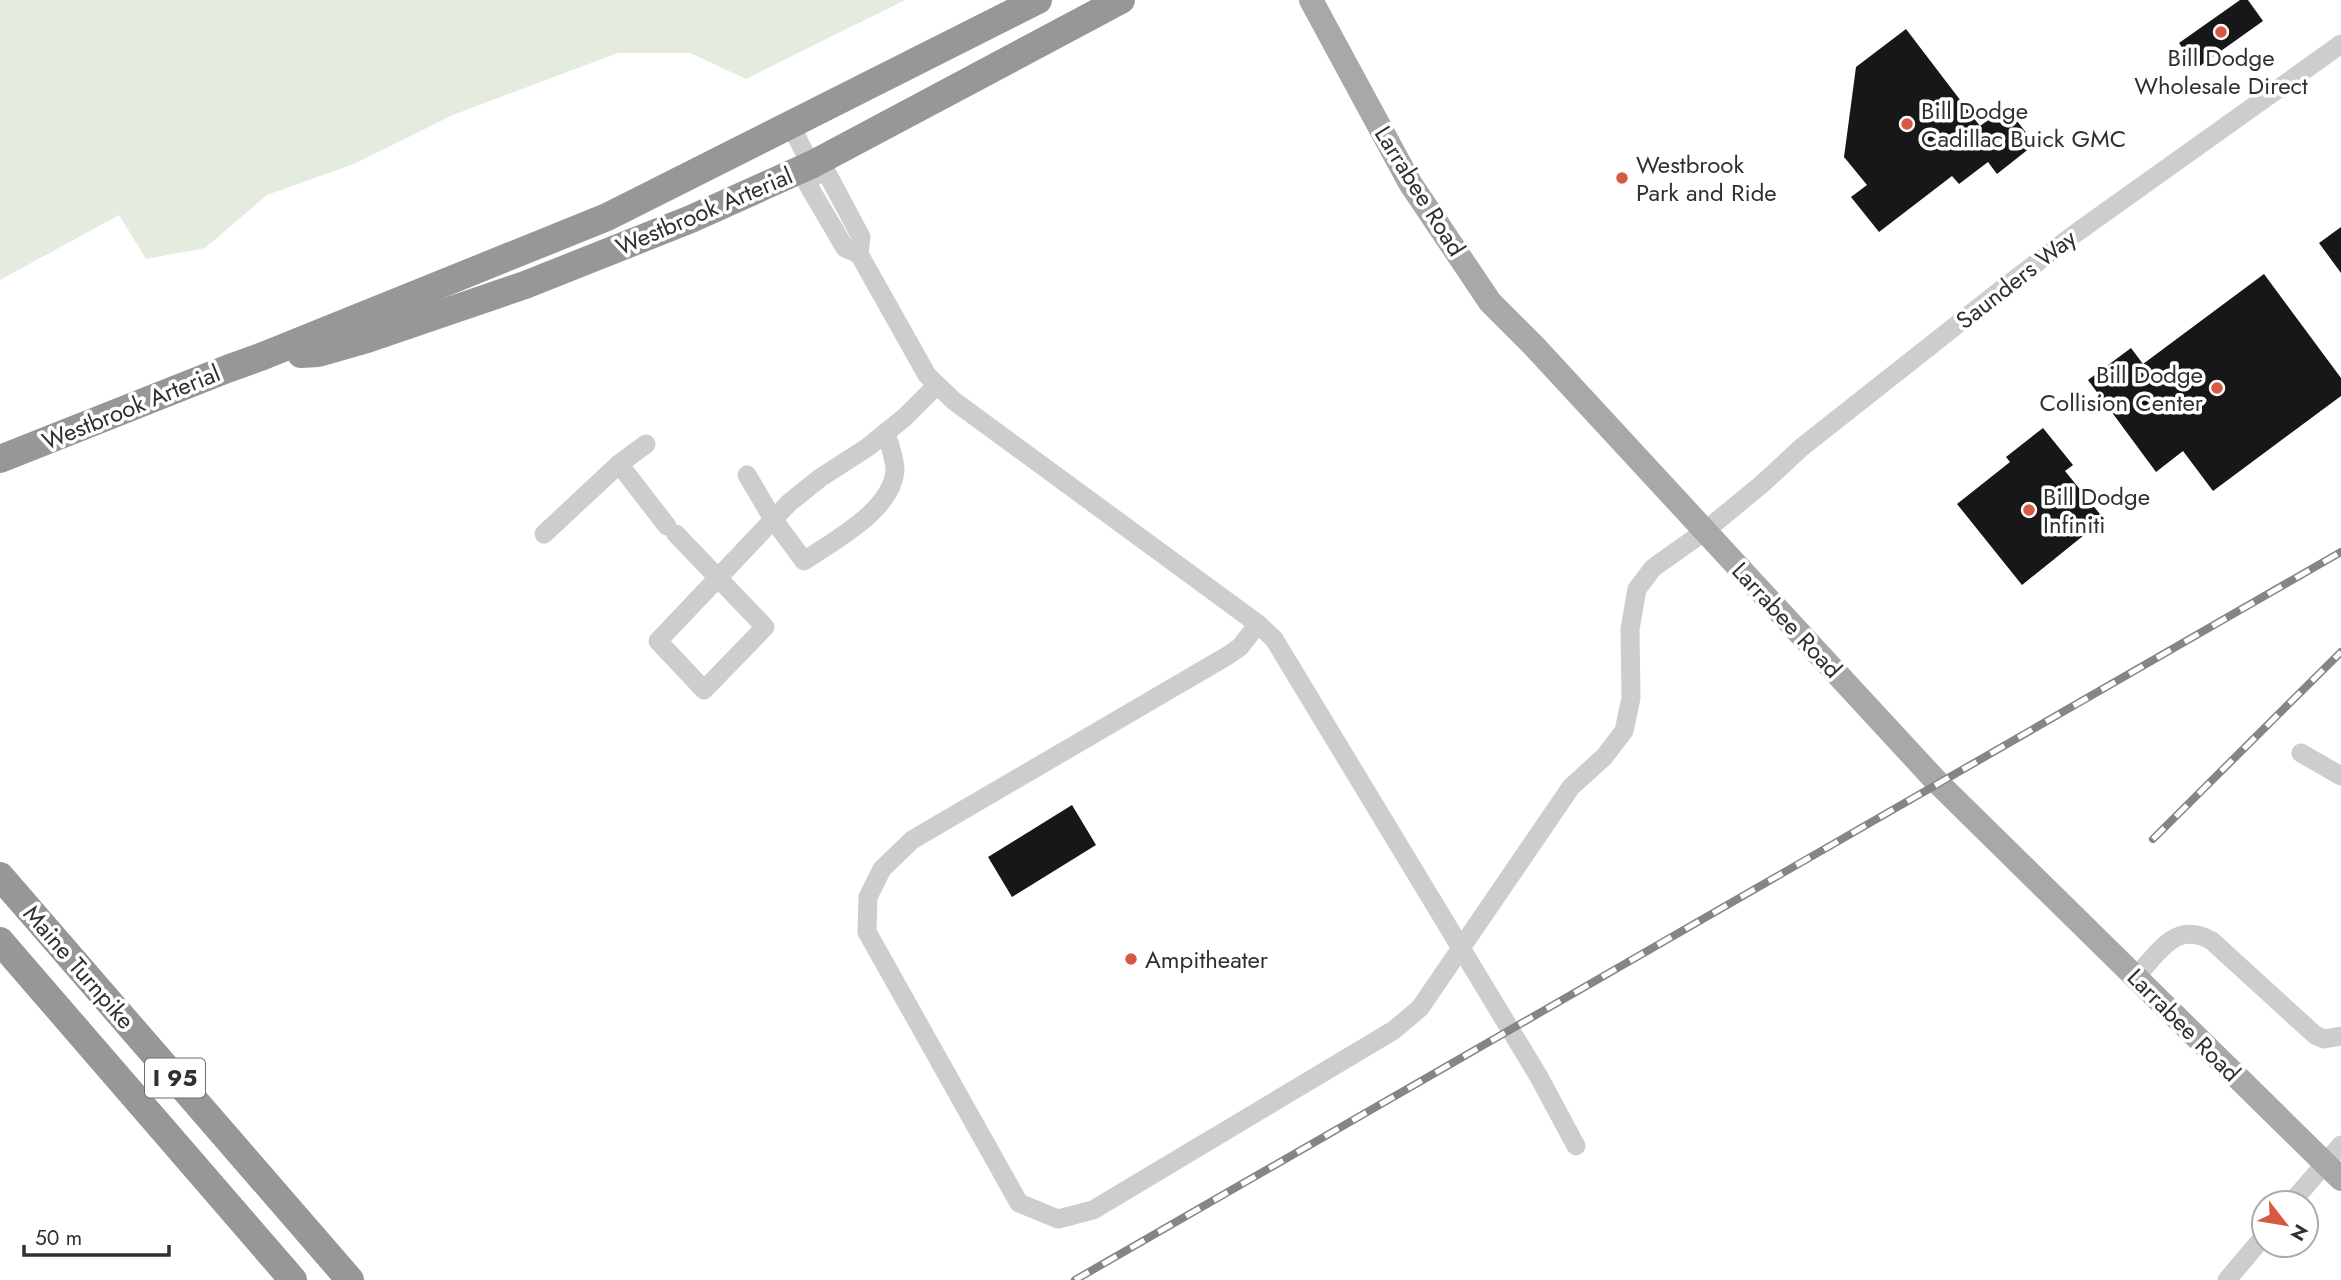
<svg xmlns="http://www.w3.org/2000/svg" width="2341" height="1280" viewBox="0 0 2341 1280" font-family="Jost,sans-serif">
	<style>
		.green { fill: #e3ecdf }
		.building { fill: #171717 }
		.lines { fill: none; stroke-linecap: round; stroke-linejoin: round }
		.minor { stroke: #cdcdcd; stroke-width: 19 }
		.major { stroke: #a8a8a8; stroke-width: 24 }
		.highway { stroke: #979797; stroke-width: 28 }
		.rail-casing { stroke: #858585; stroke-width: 8 }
		.rail { stroke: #fff; stroke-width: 5; stroke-dasharray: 16; stroke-linecap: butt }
		.poi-dot { fill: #d55a44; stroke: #fff; stroke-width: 2.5 }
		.labels { text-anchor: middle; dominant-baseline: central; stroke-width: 7; stroke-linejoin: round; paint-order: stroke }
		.shield { fill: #fff; stroke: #6e6e6e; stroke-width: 2 }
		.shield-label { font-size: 23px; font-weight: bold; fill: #303030 }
		.poi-label { font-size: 24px; fill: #303030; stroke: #fff; text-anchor: start }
		.street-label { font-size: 24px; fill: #303030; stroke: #fff }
	</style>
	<rect width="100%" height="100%" fill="#fff"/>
	<polygon class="green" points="0,0 905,0 746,79 690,53 618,53 453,115 354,164 267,195 205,248 146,259 119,215 0,280"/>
	<g class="building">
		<polygon points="2240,0 2248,0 2263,21 2197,68 2179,43"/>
		<polygon points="1906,29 1980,126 2006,107 2035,144 1997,174 1988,162 1959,184 1952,176 1879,232 1851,197 1867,185 1844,157 1856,67"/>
		<polygon points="2341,227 2341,273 2319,243"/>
		<polygon points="2264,274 2341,378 2341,396 2213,491 2183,451 2156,472 2088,380 2131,348 2143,364"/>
		<polygon points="2043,428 2073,465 2065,471 2104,519 2022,585 1957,504 2010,462 2006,457"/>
		<polygon points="1072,805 1096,845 1012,897 988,857"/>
	</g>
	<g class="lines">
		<g class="minor">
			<polyline points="791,126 815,173 808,185 845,248 859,254"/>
			<polyline points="815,173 828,175 861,237 859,254 927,375 954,401 1258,624 1274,639 1539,1077 1576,1146"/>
			<polyline points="619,464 646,444"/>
			<path d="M747,475L773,519L804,561C833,541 893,510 895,470C895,459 889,444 886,432"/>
			<polyline points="544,534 619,464 667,526"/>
			<polyline points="676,534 765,627 704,690 658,641 789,503 820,478 868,447 905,417 937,385"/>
			<polyline points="1258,624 1240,647 1227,656 912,840 882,869 868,897 867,932 1019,1203 1058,1219 1093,1210 1394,1030 1420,1008 1571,787 1604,757 1624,731 1631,698 1630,629 1637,589 1653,568 1705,531 1762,484 1802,447 2006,286 2076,233 2341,44"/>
			<polyline points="2301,753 2341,776"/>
			<path d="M2136,976C2160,952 2175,920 2212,941L2315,1035L2324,1039L2341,1036"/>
			<polyline points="2291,1203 2341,1145"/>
			<polyline points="2227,1280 2264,1236"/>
		</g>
		<polyline class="major" points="1311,0 1410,183 1490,302 1534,346 1938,783 2341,1179"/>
		<g class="highway">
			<polyline points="301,354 318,353 367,339 525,285 691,219 813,164 1121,0"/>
			<polyline points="0,459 227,369 263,356 607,217 1038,0"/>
			<polyline points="0,876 350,1280"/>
			<polyline points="0,941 293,1280"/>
		</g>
		<g class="rail-casing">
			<g id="rail">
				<polyline points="2153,839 2341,652"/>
				<polyline points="1075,1280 2341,552"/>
			</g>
		</g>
		<use href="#rail" class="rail"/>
	</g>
	<g class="poi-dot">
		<circle cx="2221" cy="32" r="7"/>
		<circle cx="1907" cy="124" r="7"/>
		<circle cx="1622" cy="178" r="7"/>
		<circle cx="2217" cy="388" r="7"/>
		<circle cx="2029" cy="510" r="7"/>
		<circle cx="1131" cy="959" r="7"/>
	</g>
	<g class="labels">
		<rect class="shield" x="145" y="1058.5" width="60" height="39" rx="5"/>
		<g class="shield-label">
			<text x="175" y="1078">I 95</text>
		</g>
		<g class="poi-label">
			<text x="2221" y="57" text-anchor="middle">Bill Dodge<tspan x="2221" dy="28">Wholesale Direct</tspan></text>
			<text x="1921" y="110">Bill Dodge<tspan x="1921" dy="28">Cadillac Buick GMC</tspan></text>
			<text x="1636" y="164">Westbrook<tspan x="1636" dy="28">Park and Ride</tspan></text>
			<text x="2203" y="374" text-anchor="end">Bill Dodge<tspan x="2203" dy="28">Collision Center</tspan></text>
			<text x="2043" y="496">Bill Dodge<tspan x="2043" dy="28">Infiniti</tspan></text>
			<text x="1145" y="959">Ampitheater</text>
		</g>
		<g class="street-label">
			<text transform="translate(1420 191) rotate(58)">Larrabee Road</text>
			<text transform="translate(704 211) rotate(-23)">Westbrook Arterial</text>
			<text transform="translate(2016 279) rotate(-38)">Saunders Way</text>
			<text transform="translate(131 407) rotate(-22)">Westbrook Arterial</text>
			<text transform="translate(1787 620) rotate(47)">Larrabee Road</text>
			<text transform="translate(79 967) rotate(49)">Maine Turnpike</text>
			<text transform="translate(2184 1025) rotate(45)">Larrabee Road</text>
		</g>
	</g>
	<g transform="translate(2285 1224) rotate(121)"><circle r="33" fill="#ffffff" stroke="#acacac" stroke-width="2"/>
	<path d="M0-5L12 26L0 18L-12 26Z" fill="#d55a44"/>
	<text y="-10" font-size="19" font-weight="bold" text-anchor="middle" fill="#303030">N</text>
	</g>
	<path d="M24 1245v10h145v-10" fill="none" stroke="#303030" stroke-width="3.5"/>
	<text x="35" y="1245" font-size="21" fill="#303030" stroke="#ffffff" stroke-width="5" paint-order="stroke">50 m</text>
</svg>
